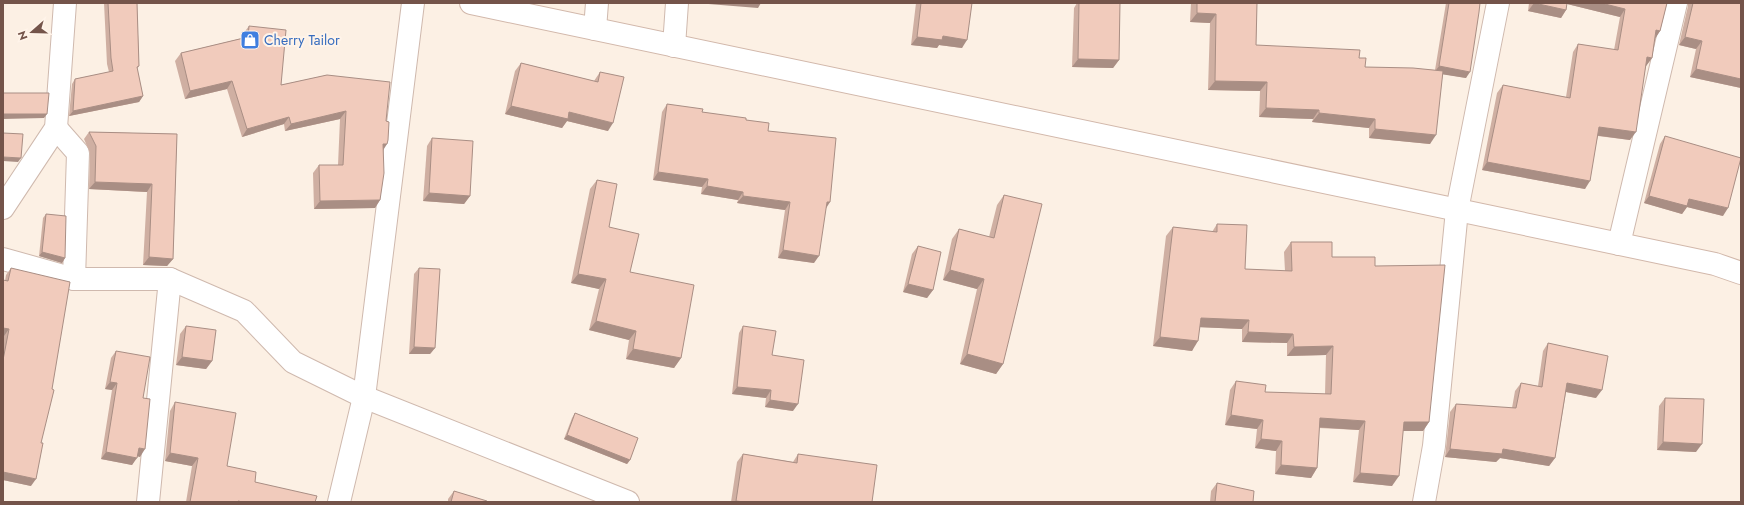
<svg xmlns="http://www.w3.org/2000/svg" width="1744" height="505" viewBox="0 0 1744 505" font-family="Jost,sans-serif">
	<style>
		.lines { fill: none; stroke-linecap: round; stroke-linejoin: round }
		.street-casing { stroke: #cfb9ae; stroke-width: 24 }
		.secondary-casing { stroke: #d2b8ab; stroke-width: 24 }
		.street { stroke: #fff; stroke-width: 22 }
		.secondary { stroke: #fff; stroke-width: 22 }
		.wall { fill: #cfafa2 }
		.shaded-wall { fill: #a98e84 }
		.building { fill: #f1cbbc; stroke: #a98e84 }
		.labels { text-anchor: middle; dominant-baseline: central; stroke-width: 4; stroke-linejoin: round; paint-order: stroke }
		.shop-label { font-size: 14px; fill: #366cbe; stroke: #fff4ea; text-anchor: start }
	</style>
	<rect width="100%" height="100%" fill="#fcf0e4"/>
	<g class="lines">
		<g class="street-casing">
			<g id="street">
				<polyline points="595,29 597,3"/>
				<polyline points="674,46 677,3"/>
				<polyline points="56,128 78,153 74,279"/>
				<polyline points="3,208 56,128 65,3"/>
				<polyline points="1619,244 1676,3"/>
				<polyline points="3,259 74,279 170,279 244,311 293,362 364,397 628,502"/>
				<polyline points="148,502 170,279"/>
				<polyline points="339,502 364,397 413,3"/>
				<polyline points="1424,502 1434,446 1457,210 1498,3"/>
			</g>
		</g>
		<g class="secondary-casing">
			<polyline id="secondary" points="471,3 1715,264 1741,273"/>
		</g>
		<use href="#street" class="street"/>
		<use href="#secondary" class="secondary"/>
	</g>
	<g class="wall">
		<polygon points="104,3 137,3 139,66 137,69 143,96 139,102 69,116 72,84 75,79 109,72 107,64"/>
		<polygon points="916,3 972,3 962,48 939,45 937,48 911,45"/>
		<polygon points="1077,3 1120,3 1119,60 1113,68 1072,67 1074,8"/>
		<polygon points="1191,3 1257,3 1256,45 1359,58 1365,67 1435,70 1446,3 1480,3 1466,78 1443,74 1430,144 1369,138 1369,128 1312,122 1313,119 1259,117 1260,91 1208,90 1210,23 1190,22"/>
		<polygon points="1529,3 1667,3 1660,31 1655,38 1652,58 1646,66 1630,140 1598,136 1585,189 1482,170 1497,93 1503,85 1566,97 1573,52 1578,44 1614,50 1620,17 1567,4 1566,10 1561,18 1528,11"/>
		<polygon points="1688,3 1741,3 1741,88 1690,77 1696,49 1679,45 1688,6"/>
		<polygon points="249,26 281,85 327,75 383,150 380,200 375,208 314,209 313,173 319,165 338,165 340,119 285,131 284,124 242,137 227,89 185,99 175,61 181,53 243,38 243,34"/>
		<polygon points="521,63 594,81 600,72 608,131 567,121 562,128 505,114 515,71"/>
		<polygon points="667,104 702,112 746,120 768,131 826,207 814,263 778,258 785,210 737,203 738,200 701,194 702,187 653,180 662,112"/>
		<polygon points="89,132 177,134 173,259 167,266 143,265 147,192 89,189 90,153 84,139"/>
		<polygon points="1665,136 1723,216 1687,207 1682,214 1644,203 1660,144"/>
		<polygon points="432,138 470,196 464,204 423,201 427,146"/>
		<polygon points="597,180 609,227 630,272 681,358 674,368 626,359 629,340 589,330 599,289 571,283 590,189"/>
		<polygon points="1004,195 1003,364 996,374 960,364 977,289 943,280 952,239 959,229 989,237 997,205"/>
		<polygon points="46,214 65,258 62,263 39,256 43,218"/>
		<polygon points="1217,224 1245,269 1285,271 1284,252 1291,242 1332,257 1375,266 1429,422 1423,431 1403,431 1392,486 1353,482 1359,430 1319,428 1317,468 1311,478 1275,474 1276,451 1255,448 1257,429 1225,425 1230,390 1236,381 1265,392 1325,394 1326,355 1287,356 1287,343 1242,342 1242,329 1200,327 1192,351 1153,346 1166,236 1173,227 1212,232"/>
		<polygon points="918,246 933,290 927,298 903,292 912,254"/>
		<polygon points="11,268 31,486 3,480 3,340 4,336 3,336 3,280 5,281 6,275"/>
		<polygon points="419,268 435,348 430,354 409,354 414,274"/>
		<polygon points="186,326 212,361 206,369 176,365 180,334"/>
		<polygon points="743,326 772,355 793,411 765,407 766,398 732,394 739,333"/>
		<polygon points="1548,343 1596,398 1566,392 1555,458 1549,466 1500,458 1496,462 1445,457 1450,412 1456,404 1512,408 1515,391 1521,383 1538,386 1543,351"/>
		<polygon points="116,351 143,398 140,457 137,456 132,465 101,459 112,390 105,389 111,358"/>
		<polygon points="1665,398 1696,452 1657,450 1659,406"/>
		<polygon points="175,402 227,466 255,482 315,502 186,502 192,466 165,461 170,411"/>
		<polygon points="575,413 630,460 627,464 564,439 572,418"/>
		<polygon points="743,454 793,462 798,454 872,502 731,502 737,462"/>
		<polygon points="1217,483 1253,502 1210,502 1211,491"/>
		<polygon points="454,491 487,502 448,502 448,499"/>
	</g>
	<g class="shaded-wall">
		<polygon points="696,3 761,3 758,8"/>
		<polygon points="1534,3 1566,10 1561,18 1528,11"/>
		<polygon points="1563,3 1601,3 1625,9 1620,17"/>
		<polygon points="1197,13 1216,14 1210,23 1190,22"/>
		<polygon points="1656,30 1660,31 1655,39"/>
		<polygon points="943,36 967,40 962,48 939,45 937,48 911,45 917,37"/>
		<polygon points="1685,37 1702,41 1696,49 1679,45"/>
		<polygon points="1647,57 1652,58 1646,66 1642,65"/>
		<polygon points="1078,59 1119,60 1113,68 1072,67"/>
		<polygon points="1439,66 1470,72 1466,78 1434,73"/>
		<polygon points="1696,69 1741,79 1741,88 1690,77"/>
		<polygon points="232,81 227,89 185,99 190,91"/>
		<polygon points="1215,81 1267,82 1260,91 1208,90"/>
		<polygon points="143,96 139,102 69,116 73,111"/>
		<polygon points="511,106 569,112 613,123 608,131 567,121 562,128 505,114"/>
		<polygon points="1266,108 1319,110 1313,119 1259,117"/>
		<polygon points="346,111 340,119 285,131 291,124"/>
		<polygon points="1319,113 1375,119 1369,128 1312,122"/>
		<polygon points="3,114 47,114 44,118 3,119"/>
		<polygon points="289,117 284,124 242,137 247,129"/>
		<polygon points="1599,127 1636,132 1630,140 1593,135"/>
		<polygon points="1375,129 1436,135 1430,144 1369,138"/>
		<polygon points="383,144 387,144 382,152"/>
		<polygon points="3,157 21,158 18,162 3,161"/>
		<polygon points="1487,162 1590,181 1585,189 1482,170"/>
		<polygon points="658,172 708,179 702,187 653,180"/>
		<polygon points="95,182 152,184 147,192 89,189"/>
		<polygon points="707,186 743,192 738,200 701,194"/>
		<polygon points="429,193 470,196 464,204 423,201"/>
		<polygon points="743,196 790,202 785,210 737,203"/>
		<polygon points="1649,196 1689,199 1728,208 1723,216 1687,207 1682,214 1644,203"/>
		<polygon points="380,200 375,208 314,209 320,201"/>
		<polygon points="827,202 830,202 825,210"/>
		<polygon points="783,250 819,256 814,263 778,258"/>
		<polygon points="42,252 65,258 62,263 39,256"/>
		<polygon points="149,257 173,259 167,266 143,265"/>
		<polygon points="950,270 984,279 977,289 943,280"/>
		<polygon points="578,274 606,279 599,289 571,283"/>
		<polygon points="908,284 933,290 927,298 903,292"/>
		<polygon points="1201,318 1249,320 1242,329 1195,327"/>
		<polygon points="596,321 636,331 629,340 589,330"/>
		<polygon points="3,328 9,329 4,336 3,336"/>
		<polygon points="1248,332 1293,334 1287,343 1242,342"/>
		<polygon points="1160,337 1198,341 1192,351 1153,346"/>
		<polygon points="1333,346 1326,355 1287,356 1294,347"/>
		<polygon points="414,347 435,348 430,354 409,354"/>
		<polygon points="633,349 681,358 674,368 626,359"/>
		<polygon points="967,354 1003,364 996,374 960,364"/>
		<polygon points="182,357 212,361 206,369 176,365"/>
		<polygon points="110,382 117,383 112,390 105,389"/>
		<polygon points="1567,383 1602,390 1596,398 1561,391"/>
		<polygon points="737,387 771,390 766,398 732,394"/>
		<polygon points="770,400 798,404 793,411 765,407"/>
		<polygon points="1231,415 1263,420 1257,429 1225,425"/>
		<polygon points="1320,418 1365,421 1359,430 1313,427"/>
		<polygon points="1404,422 1429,422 1423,431 1397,431"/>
		<polygon points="567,435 630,460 627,464 564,439"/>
		<polygon points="1261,439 1282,441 1276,451 1255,448"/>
		<polygon points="1663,442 1702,444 1696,452 1657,450"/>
		<polygon points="139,448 145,449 140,457 134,455"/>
		<polygon points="1450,449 1503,449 1555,458 1549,466 1500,458 1496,462 1445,457"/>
		<polygon points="106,452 137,458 132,465 101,459"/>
		<polygon points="170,453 198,458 192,466 165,461"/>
		<polygon points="1281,465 1317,468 1311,478 1275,474"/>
		<polygon points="3,472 36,479 31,486 3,480"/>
		<polygon points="1360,473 1399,476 1392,486 1353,482"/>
	</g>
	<g class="building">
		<polygon points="108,3 137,3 139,66 137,67 143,96 73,111 75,79 113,71 111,58"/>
		<polygon points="921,3 972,3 967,40 943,36 942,40 917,37"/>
		<polygon points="1079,3 1120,3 1119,60 1078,59"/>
		<polygon points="1197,3 1257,3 1256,45 1360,50 1359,58 1366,58 1365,67 1413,68 1443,71 1436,135 1375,129 1375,119 1319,113 1319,110 1266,108 1267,82 1215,81 1216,14 1197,13"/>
		<polygon points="1449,3 1480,3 1479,12 1470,72 1439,66"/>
		<polygon points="1534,3 1567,3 1566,10"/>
		<polygon points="1601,3 1667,3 1660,31 1656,30 1652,58 1647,57 1636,132 1599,127 1590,181 1487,162 1503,85 1570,98 1578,44 1618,50 1625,9"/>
		<polygon points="1693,3 1741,3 1741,79 1696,69 1702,41 1685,37"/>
		<polygon points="249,26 286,30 281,85 327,75 390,82 386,121 389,122 388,140 387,144 383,144 384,173 380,200 320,201 319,165 343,165 346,111 291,124 289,117 247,129 232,81 190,91 181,53 248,37"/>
		<polygon points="521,63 598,82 600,72 624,77 613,123 569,112 568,119 511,106"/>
		<polygon points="3,93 49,93 47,114 3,114"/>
		<polygon points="667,104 703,109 702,112 746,118 746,120 769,123 768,131 836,138 830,202 827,202 819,256 783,250 790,202 743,196 743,192 707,186 708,179 658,172"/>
		<polygon points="89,132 177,134 173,259 149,257 152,184 95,182 96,146"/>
		<polygon points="3,133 23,134 21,158 3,157"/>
		<polygon points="1665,136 1741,158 1728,208 1689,199 1687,206 1649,196"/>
		<polygon points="432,138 473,141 470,196 429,193"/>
		<polygon points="597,180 617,184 609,227 639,234 630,272 694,285 681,358 633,349 636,331 596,321 606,279 578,274"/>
		<polygon points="1004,195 1042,204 1003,364 967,354 984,279 950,270 959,229 994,238"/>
		<polygon points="46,214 66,216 65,258 42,252"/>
		<polygon points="1217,224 1247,225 1245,269 1292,271 1291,242 1332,242 1332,257 1375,257 1375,266 1445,265 1429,422 1404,422 1399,476 1360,473 1365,421 1320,418 1317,468 1281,465 1282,441 1261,439 1263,420 1231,415 1236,381 1266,385 1265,392 1331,394 1333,346 1294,347 1293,334 1248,332 1249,320 1201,318 1198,341 1160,337 1173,227 1217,232"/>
		<polygon points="918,246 941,252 933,290 908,284"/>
		<polygon points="11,268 70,282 52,389 54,390 41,443 43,443 36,479 3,472 3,360 9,329 3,328 3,280 8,281"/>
		<polygon points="419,268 440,269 435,348 414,347"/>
		<polygon points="186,326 216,330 212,361 182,357"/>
		<polygon points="743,326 776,331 772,355 804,360 798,404 770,400 771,390 737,387"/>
		<polygon points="1548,343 1608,356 1602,390 1567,383 1555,458 1503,449 1502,454 1450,449 1456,404 1516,408 1521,383 1542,387"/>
		<polygon points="116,351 150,357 143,398 150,399 145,449 139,448 137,458 106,452 117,383 110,382"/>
		<polygon points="1665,398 1704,399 1702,444 1663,442"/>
		<polygon points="175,402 236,413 227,466 256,472 255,482 317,496 315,502 243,502 238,501 238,502 190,502 198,458 170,453"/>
		<polygon points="575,413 638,438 630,460 567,435"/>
		<polygon points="743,454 797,463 798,454 877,465 872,502 744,502 736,501"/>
		<polygon points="1217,483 1254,491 1253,502 1215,502"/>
		<polygon points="454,491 487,501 487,502 451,502"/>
	</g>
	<defs>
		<g id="shop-square" transform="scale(1)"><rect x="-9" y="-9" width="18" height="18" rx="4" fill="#3f7fe0" stroke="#fff4ea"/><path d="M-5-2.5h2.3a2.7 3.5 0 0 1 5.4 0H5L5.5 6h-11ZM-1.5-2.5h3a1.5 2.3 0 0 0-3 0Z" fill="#fff"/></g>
	</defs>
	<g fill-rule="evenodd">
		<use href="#shop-square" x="250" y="40"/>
	</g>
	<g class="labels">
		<g class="shop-label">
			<text x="264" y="40">Cherry Tailor</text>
		</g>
	</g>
	<rect width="1744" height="505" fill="none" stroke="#74544a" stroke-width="8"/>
	<g transform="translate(32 32) rotate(250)" stroke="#fff4ea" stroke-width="3" paint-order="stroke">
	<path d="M0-3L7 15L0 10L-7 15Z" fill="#74544a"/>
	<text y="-6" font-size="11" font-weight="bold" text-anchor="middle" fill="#74544a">N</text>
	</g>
</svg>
